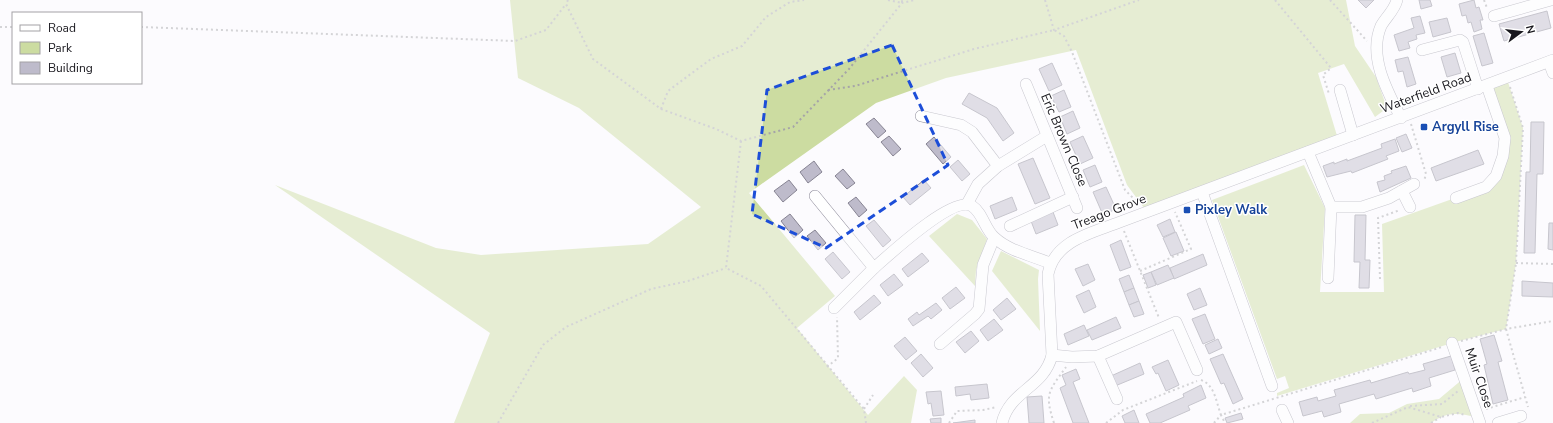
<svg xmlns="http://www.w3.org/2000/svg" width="1553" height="423" viewBox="0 0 1553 423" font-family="'Nunito Sans',sans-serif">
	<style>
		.green { fill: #ccdca1 }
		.building { fill: #bebbcb; stroke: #878493 }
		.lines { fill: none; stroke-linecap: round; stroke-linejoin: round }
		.minor-casing { stroke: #8c8a99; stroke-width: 12 }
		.path { stroke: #a5a4a8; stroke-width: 2; stroke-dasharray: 2 3; stroke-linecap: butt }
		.minor { stroke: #fff; stroke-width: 11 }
		.marked { fill: none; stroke: #1d4ed8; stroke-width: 3; stroke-dasharray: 8 5; stroke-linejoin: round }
		.transit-dot { fill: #1a4fb4; stroke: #fff; stroke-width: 1.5 }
		.labels { text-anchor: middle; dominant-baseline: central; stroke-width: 3; stroke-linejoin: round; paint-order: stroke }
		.street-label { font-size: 13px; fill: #18171d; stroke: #fff }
		.transit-label { font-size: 13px; font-weight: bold; fill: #164399; stroke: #fff; text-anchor: start }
	</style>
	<rect width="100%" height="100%" fill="#fcfbfe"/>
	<g class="green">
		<polygon points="510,0 1346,0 1355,46 1376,77 1387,108 1375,117 1344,64 1318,73 1338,139 1147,212 1127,185 1076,50 946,78 876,103 749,193 835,296 797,328 868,415 904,376 917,390 911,423 454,423 490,333 275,185 436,248 481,255 648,244 701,207 579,108 518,78"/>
		<polygon points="1507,79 1523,128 1516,263 1506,329 1459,341 1277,396 1277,393 1289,388 1285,376 1277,379 1212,200 1304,165 1325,208 1320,292 1384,292 1382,224 1486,187 1503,156 1487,86"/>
		<polygon points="957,214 972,220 987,239 976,270 975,286 929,236"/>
		<polygon points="1001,251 1039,270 1038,279 1040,331 992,271"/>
		<path d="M1464,378L1478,418C1459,413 1448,411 1431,423H1350L1360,414L1389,413L1407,404L1439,399Z"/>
	</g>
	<g class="building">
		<polygon points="1358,0 1374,0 1366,8"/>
		<polygon points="1419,0 1430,0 1432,6 1421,9"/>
		<polygon points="1474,0 1476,8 1479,7 1483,20 1480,20 1482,29 1474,32 1471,22 1468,23 1466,15 1462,16 1459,4"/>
		<polygon points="1547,11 1551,28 1504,41 1499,24"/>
		<polygon points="1420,16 1425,33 1416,35 1417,39 1408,42 1410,48 1399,51 1394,35 1414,28 1411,18"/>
		<polygon points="1447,18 1451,32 1433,37 1429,22"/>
		<polygon points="1484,33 1493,63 1482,66 1473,36"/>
		<polygon points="1455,53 1461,73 1447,77 1441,57"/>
		<polygon points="1408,57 1416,84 1407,87 1403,71 1398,72 1395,60"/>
		<polygon points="1052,63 1062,85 1049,91 1039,69"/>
		<polygon points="1064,90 1071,107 1059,112 1051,96"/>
		<polygon points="969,93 997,108 1014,133 1003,141 987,118 962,104"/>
		<polygon points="1073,111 1080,128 1067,134 1060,117"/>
		<polygon points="874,118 886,131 878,138 866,124"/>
		<polygon points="1531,122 1544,122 1543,174 1537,174 1535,253 1524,253 1526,172 1530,172"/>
		<polygon points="1406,134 1412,148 1402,152 1396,138"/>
		<polygon points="889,136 901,149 893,156 881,142"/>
		<polygon points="1083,136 1093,158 1080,164 1070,142"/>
		<polygon points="934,137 951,157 943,164 926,144"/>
		<polygon points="1395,139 1399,151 1386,156 1388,159 1352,173 1351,171 1327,177 1323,166 1334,162 1334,164 1347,159 1347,161 1382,148 1381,144"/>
		<polygon points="1478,150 1484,164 1436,181 1431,168"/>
		<polygon points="1033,158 1050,198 1035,204 1018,164"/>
		<polygon points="958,160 970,174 962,181 950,167"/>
		<polygon points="814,161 822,172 808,183 800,172"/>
		<polygon points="1095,165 1102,182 1090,187 1083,170"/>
		<polygon points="1406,166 1411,178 1380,192 1377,182 1385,180 1384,176 1392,173 1391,171"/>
		<polygon points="843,169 855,183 847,189 835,176"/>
		<polygon points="789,180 797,190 783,202 774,191"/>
		<polygon points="924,180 931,188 910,205 903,197"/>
		<polygon points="1106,187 1116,209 1103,215 1093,192"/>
		<polygon points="856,197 867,210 859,217 848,203"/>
		<polygon points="1012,197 1017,210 995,219 990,206"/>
		<polygon points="1053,212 1058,225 1036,234 1031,221"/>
		<polygon points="790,214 803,230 794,238 781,221"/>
		<polygon points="1355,215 1366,215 1365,260 1370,260 1369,288 1359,288 1360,262 1354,262"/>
		<polygon points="1170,219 1175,232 1163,237 1157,225"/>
		<polygon points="874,220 891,240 883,247 866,226"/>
		<polygon points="1549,223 1553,223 1553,250 1548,249"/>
		<polygon points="815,230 826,243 818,250 807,236"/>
		<polygon points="1176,232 1184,251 1171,256 1163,238"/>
		<polygon points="1121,240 1131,267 1120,271 1110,245"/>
		<polygon points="833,252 850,272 842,279 825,259"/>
		<polygon points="922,253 929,261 908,277 902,269"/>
		<polygon points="1203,254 1207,265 1174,279 1170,268"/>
		<polygon points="1088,264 1095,280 1083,286 1075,269"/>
		<polygon points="1168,265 1174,278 1157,285 1151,272"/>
		<polygon points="1151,272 1156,285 1148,288 1143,275"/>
		<polygon points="894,274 903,285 888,296 880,285"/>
		<polygon points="1129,275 1134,288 1124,292 1119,279"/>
		<polygon points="1522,281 1553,283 1553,297 1522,296"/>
		<polygon points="956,287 965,298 950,309 942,298"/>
		<polygon points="1134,288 1139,301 1129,305 1124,292"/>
		<polygon points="1200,288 1207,305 1194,310 1187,294"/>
		<polygon points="1089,290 1096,307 1084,313 1076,296"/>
		<polygon points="874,295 881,303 860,320 854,312"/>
		<polygon points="1007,298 1016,309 1001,320 993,310"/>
		<polygon points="1139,301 1144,314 1134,317 1129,305"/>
		<polygon points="936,303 942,310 931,319 928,316 913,326 908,319 917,312 919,315"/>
		<polygon points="1205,314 1215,339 1203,344 1192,319"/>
		<polygon points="1116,317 1121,328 1092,340 1087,330"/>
		<polygon points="994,319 1003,330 988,341 980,330"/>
		<polygon points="1084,325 1089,336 1068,345 1064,334"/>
		<polygon points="971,331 979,341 965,353 956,342"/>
		<polygon points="1494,335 1502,361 1498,362 1508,400 1493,404 1484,365 1487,364 1480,339"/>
		<polygon points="905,337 917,351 906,360 894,346"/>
		<polygon points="1218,339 1222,348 1209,354 1205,345"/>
		<polygon points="921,354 933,368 923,377 911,363"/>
		<polygon points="1223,354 1243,399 1233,404 1224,383 1221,384 1210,359"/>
		<polygon points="1451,356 1455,370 1429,378 1431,386 1413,392 1412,388 1376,399 1374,394 1339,404 1341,412 1324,417 1322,411 1303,416 1299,402 1317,397 1318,401 1336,396 1334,390 1370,380 1371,383 1408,372 1409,374 1425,370 1423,364"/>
		<polygon points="1168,360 1179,385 1166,391 1158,373 1156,374 1152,367"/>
		<polygon points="1140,363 1144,374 1115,386 1111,376"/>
		<polygon points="1076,369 1080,379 1073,382 1089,423 1073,423 1060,388 1066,385 1062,375"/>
		<polygon points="987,384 989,398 971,400 970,394 956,396 955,387"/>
		<polygon points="1201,385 1206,398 1188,406 1190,410 1160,423 1150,423 1146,414 1184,397 1183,394"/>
		<polygon points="941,391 944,415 933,416 931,403 928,404 926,392"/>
		<polygon points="1042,396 1044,423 1029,423 1027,397"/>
		<polygon points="1134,410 1139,423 1125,423 1122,416"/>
		<polygon points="1241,413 1243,419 1227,423 1225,418"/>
		<polygon points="941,418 941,423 931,423 930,419"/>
		<polygon points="975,420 975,423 953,423"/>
	</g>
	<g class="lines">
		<g class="minor-casing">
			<g id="minor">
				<path d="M1397,0C1394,11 1386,17 1381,26C1368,56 1387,91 1401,118"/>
				<polyline points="1494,16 1551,0"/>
				<polyline points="1422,50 1460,40 1463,42 1478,89"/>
				<polyline points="1549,62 1553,73"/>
				<polyline points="1026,84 1077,208"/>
				<polyline points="1340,90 1353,135"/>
				<polyline points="921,116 961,125 972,132 998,166"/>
				<polyline points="1308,152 1331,207 1362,207 1389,198 1414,184"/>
				<polyline points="1402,191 1410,207"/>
				<polyline points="1202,192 1272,386"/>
				<path d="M815,196L874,268C889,255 953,195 972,206C983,213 985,230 995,238C1009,251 1033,256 1050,263"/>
				<polyline points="1456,198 1486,187 1496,176 1503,156 1505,138 1487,86"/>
				<polyline points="967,204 978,184 998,166 1047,136"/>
				<polyline points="1010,226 1073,197"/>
				<polyline points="1328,278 1331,207"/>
				<polyline points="834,308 874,268"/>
				<polyline points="1452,343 1480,423"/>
				<polyline points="940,344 975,314 979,309 983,265 994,238"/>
				<polyline points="1052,355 1072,357 1098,356 1176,322 1197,370"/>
				<polyline points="1098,356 1117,399"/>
				<polyline points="1282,410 1288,423"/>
				<path d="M1002,423C1010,390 1044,388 1052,355L1048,274C1055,240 1092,233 1120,222L1553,60"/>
				<polyline points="1498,423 1521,416"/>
			</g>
		</g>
		<g class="path">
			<polyline points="568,0 566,4 593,59 661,109 716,129 741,141 793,127 849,69 902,3 914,0"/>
			<polyline points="888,0 902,3 902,0"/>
			<polyline points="1045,0 1054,30 1139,0"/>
			<polyline points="1275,0 1331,68 1323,75 1329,94"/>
			<polyline points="1330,0 1367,41"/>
			<polyline points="1484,0 1487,8"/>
			<polyline points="0,27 13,27"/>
			<polyline points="141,27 515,41 546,30 566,4"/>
			<polyline points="1510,87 1523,128 1516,263 1506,329 1528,407"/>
			<polyline points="828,90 855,86 974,49 1054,30 1064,36 1072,52 1125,190 1139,204"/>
			<polyline points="661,109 668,91 688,76 711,59 742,46 766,17 790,2 804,0"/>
			<polyline points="1411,124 1426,174 1424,181"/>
			<polyline points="741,141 726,268 761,286 864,409 866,423"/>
			<polyline points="1124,231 1159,318"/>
			<polyline points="1516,263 1553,264"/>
			<polyline points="1140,271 1191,249 1175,212"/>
			<polyline points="1380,279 1378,218 1400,210"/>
			<polyline points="1461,341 1506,329 1553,321"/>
			<polyline points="827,367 838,358 837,317"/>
			<path d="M1201,380C1215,385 1216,402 1221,415L1442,347"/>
			<polyline points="1410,406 1442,404 1458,391"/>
			<polyline points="864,409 873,395"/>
			<polyline points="1486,409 1525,397"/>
			<polyline points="498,423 543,345 566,327 651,289 688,281 726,268"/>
			<polyline points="949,423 957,411 983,410 997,407"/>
			<path d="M1054,423C1044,393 1049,391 1066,367"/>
			<polyline points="1106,423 1123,410 1197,381"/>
			<polyline points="1214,423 1221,415 1225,423"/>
			<polyline points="1372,423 1408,407 1441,417 1458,413 1465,415"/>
			<polyline points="1431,423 1441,417"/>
		</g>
		<use href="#minor" class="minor"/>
	</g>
	<path d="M0 0H1553V423H0ZM892,45L948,165L826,248L752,214L767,90Z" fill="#fcfbfe" fill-opacity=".55" fill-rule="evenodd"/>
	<path class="marked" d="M892,45L948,165L826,248L752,214L767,90Z"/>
	<g class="transit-dot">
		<rect x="1420" y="123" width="8" height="8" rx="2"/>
		<rect x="1183" y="206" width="8" height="8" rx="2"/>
	</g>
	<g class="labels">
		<g class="street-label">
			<text transform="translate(1426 93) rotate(-20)">Waterfield Road</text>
			<text transform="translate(1064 140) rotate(67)">Eric Brown Close</text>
			<text transform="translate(1109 212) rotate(-21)">Treago Grove</text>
			<text transform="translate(1479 378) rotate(71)">Muir Close</text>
		</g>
		<g class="transit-label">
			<text x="1432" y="127">Argyll Rise</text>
			<text x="1195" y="210">Pixley Walk</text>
		</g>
	</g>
	<rect x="12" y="12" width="130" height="72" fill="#ffffff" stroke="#a3a2a5"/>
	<rect x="20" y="25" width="20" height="6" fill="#ffffff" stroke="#a3a2a5"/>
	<text x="48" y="32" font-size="12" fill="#18171d">Road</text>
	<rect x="20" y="42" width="20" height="12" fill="#ccdca1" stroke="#a3a2a5"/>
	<text x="48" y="52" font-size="12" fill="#18171d">Park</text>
	<rect x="20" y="62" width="20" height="12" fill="#bebbcb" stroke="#a3a2a5"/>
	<text x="48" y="72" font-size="12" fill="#18171d">Building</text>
	<g transform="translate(1521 32) rotate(75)" stroke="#ffffff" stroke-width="3" paint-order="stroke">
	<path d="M0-3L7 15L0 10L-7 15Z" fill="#18171d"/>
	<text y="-6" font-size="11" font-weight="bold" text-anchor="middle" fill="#18171d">N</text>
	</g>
</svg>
